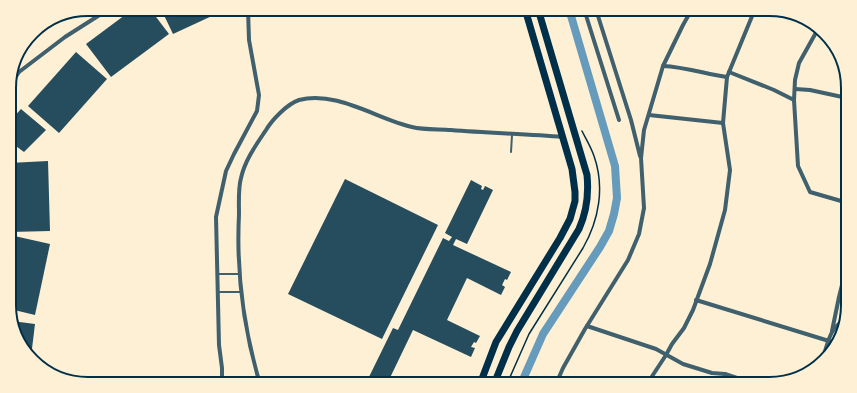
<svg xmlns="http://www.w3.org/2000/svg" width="857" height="393" viewBox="0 0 857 393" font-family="'Sofia Sans Condensed',sans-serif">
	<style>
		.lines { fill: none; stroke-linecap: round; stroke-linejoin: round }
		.canal { stroke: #669bbc; stroke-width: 8 }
		.building { fill: #264d5e }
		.path { stroke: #003049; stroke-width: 1.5 }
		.service { stroke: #3f606c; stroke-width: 2 }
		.minor { stroke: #3f606c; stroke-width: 4 }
		.primary { stroke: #003049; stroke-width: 7 }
		.rim { fill: none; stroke: #003049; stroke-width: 2 }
	</style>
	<rect width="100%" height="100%" fill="#fdf0d5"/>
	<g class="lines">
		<polyline class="canal" points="521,384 543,334 600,247 609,231 614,214 617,198 615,166 569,9"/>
	</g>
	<g class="building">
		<polygon points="133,9 150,9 169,34 111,77 86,44"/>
		<polygon points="161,9 227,9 173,34"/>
		<polygon points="76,52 107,79 59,133 28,106"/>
		<polygon points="21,109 46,130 24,152 9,141 9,122"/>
		<polygon points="48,161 50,231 10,232 9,163"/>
		<polygon points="345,179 438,225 382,339 288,294"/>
		<polygon points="471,180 482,186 481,189 483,190 485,186 493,190 467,244 456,239 453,245 511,272 507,280 505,279 502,285 505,287 501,295 467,278 447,320 480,336 476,343 474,342 471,347 475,348 471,357 413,330 387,384 370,384 371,383 367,381 393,328 398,330 443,238 449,241 452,237 445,233"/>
		<polygon points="10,235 50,244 35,315 10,309"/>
		<polygon points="12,321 35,324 31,357 26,353"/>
	</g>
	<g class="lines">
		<path class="path" d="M507,384L529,334L583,248C599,220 605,187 594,156C591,147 586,139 582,131"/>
		<g class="service">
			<polyline points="511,152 512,135"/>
			<polyline points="218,274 239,274"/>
			<polyline points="218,292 241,292"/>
		</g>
		<g class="minor">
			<polyline points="584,9 619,120"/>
			<polyline points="597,9 598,16 631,120 640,156"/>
			<polyline points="818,29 799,63 795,80 794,100 798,166 810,192 848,203"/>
			<path d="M663,66C685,67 706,74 727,77"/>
			<polyline points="729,72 774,90 794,100"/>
			<polyline points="9,87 19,72 65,37 109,9"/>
			<polyline points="795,89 810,90 847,98"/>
			<polyline points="649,115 723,123"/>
			<polyline points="696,300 829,341"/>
			<polyline points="587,326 656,349 683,364 712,373 725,374 755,384"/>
			<polyline points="832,331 839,297 848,261"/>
			<path d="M823,358C827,346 830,325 845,321"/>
			<polyline points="222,384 222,368 219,345 216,217 226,171 234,154 257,111 259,95 249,40 248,9"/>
			<path d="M260,384C243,327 236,274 239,214C239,203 238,189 241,178C245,160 256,145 266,130C272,120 287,104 299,100C336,90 377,119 412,127C424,130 439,129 451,130C488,133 526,134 563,137"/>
			<polyline points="556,384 563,368 585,329 628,260 639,234 644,208 641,158 644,130 663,66 683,25 692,9"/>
			<polyline points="647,384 666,355 672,344 684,328 693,310 710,264 725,210 730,170 723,123 727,77 755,9"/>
			<polyline points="723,384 725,374"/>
		</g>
		<g class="primary">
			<polyline points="480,384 496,342 560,238 570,219 575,201 575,192 572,169 525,9"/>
			<path d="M494,384L509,347L517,331L579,229C587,211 589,195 587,175L538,9"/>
		</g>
	</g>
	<path d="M0 0H857V393H0ZM88 16H769A72 72 0 0 1 841 88V305A72 72 0 0 1 769 377H88A72 72 0 0 1 16 305V88A72 72 0 0 1 88 16Z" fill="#fdf0d5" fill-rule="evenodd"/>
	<path class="rim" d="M88 16H769A72 72 0 0 1 841 88V305A72 72 0 0 1 769 377H88A72 72 0 0 1 16 305V88A72 72 0 0 1 88 16Z"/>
</svg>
